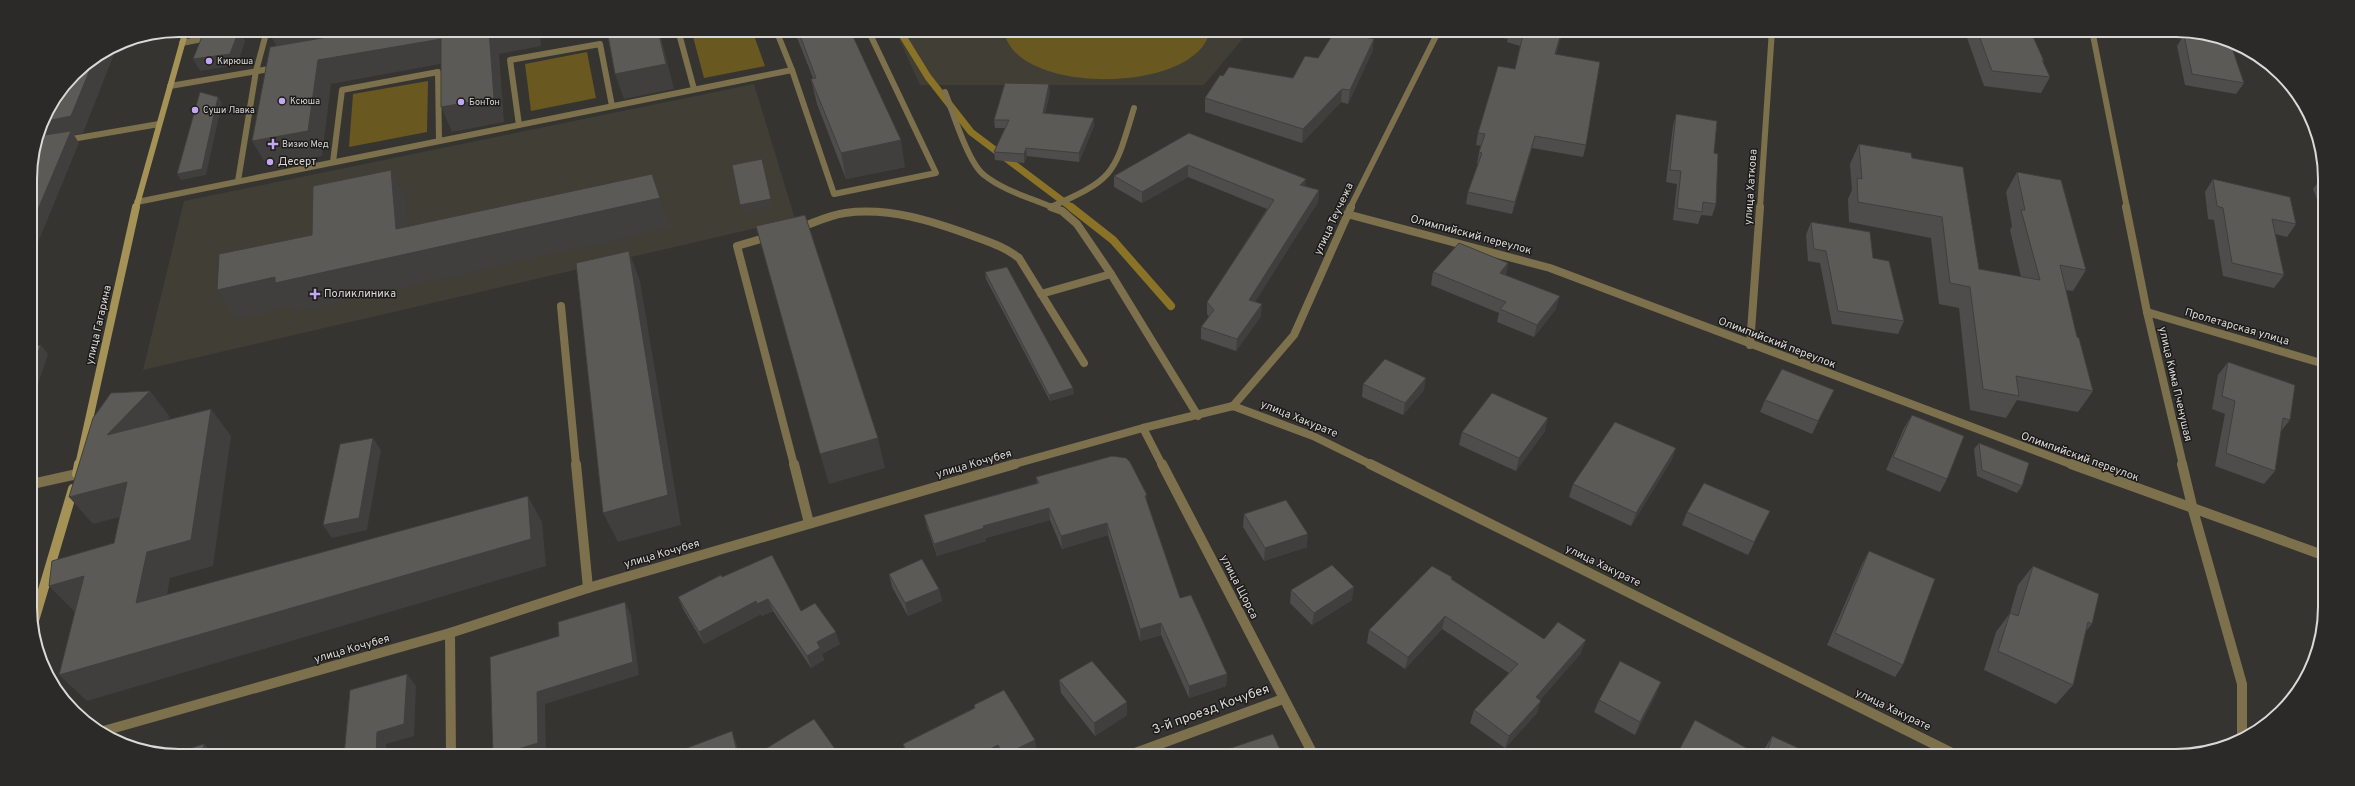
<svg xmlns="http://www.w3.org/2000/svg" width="2355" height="786" viewBox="0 0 2355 786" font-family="Overpass,sans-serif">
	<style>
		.built { fill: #403e35 }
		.green { fill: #695820 }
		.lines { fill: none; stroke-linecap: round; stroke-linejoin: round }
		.stream-far1 { stroke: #8a7227; stroke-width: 7 }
		.stream { stroke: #8a7227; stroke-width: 8 }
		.lane-far2 { stroke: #7d704c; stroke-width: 6 }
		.lane-far1 { stroke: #7d704c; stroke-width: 8 }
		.lane { stroke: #7d704c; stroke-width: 10 }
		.street-far2 { stroke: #7d704c; stroke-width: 6 }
		.street-far1 { stroke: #7d704c; stroke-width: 8 }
		.street { stroke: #7d704c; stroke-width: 10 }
		.secondary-far2 { stroke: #a59256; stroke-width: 6 }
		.secondary-far1 { stroke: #a59256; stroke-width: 8 }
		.secondary { stroke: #a59256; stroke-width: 10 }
		.wall { fill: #4e4d4b }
		.shaded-wall { fill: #403f3d }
		.building { fill: #5b5a57; stroke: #403f3d }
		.poi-dot { fill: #c4a7f1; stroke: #1c1b1a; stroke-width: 1.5 }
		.labels { text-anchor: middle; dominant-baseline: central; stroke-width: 3; stroke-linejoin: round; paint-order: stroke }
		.far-poi-label { font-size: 9px; fill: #dad9d7; stroke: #1c1b1a; text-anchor: start }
		.poi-label { font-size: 11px; fill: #dad9d7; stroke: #1c1b1a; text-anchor: start }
		.street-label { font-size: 11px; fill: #dad9d7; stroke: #1c1b1a }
		.near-street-label { font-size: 13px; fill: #dad9d7; stroke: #1c1b1a }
		.rim { fill: none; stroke: #dad9d7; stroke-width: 2 }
	</style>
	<rect width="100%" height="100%" fill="#353431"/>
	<g class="built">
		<polygon points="895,30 1250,30 1204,85 920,85"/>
		<polygon points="754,84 795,219 143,370 184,201"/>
	</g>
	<g class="green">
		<polygon points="706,30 752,30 765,66 704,78 692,33"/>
		<path d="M1004,30H1210C1199,95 1012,96 1004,30Z"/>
		<polygon points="587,52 596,98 531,111 525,64"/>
		<polygon points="428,81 427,132 349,147 353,94"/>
	</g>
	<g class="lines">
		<polyline class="stream-far1" points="899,30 928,77 971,132 1072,208"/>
		<polyline class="stream" points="1071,207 1113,240 1171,306"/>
		<g class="lane-far2">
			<polyline points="678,30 694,89"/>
			<polyline points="776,30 792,70"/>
			<polyline points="232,34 257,30"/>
			<polyline points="121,42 186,31"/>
			<polyline points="182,43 212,37"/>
			<polyline points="170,86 275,68"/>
			<path d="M945,92C953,112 968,163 984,175C1004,191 1031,198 1054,208"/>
			<polyline points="519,125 510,60 600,44 612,106"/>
			<polyline points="66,140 159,124"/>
			<polyline points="333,162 342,90 438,72 439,141"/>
			<polyline points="238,181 256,71 267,30"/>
			<polyline points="137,202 792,70 834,194 936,173 868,30"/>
			<path d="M1051,207C1116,178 1114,174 1134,108"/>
		</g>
		<g class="lane-far1">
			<polyline points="1051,207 1062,211 1077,224 1111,274 1198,416"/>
			<path d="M799,228C814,223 829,215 845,213C890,207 932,221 973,236C989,242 1005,247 1019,258L1084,363"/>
			<polyline points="768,237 737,246 794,465"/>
			<polyline points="1041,294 1111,274"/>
			<polyline points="561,306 576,465"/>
		</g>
		<g class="lane">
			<polyline points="576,464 588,588"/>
			<polyline points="794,464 809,523"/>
			<polyline points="32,484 77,474"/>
		</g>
		<g class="street-far2">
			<polyline points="2092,30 2127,208"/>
			<polyline points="1350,208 1439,30"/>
			<polyline points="1760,208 1772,30"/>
		</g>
		<g class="street-far1">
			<polyline points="2126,207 2147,312 2183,465"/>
			<polyline points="1347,214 1550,268 2073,465"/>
			<polyline points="2147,312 2321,363"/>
			<polyline points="1750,345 1760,207"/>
			<polyline points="1233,406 1313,436 1372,465"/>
			<polyline points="1233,406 1294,335 1351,207"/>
			<polyline points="1143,428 1162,465"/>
			<polyline points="1011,465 1143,428 1233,406"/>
		</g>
		<g class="street">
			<polyline points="1162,464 1314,756"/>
			<polyline points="1370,464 1958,756"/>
			<polyline points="2071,464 2320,554"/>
			<polyline points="2182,464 2193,510 2242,684 2242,739"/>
			<polyline points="450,633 451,756"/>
			<polyline points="100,732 450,633 588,588 1015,464"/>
			<polyline points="1127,756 1283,699"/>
		</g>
		<polyline class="secondary-far2" points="136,208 186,30"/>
		<polyline class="secondary-far1" points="79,465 136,207"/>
		<g class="secondary">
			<polyline points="77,474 79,464"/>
			<polyline points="33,624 73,489"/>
		</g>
	</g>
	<g class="wall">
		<polygon points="794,30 850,30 905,167 846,179 817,104 811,79 813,78"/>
		<polygon points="1482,30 1563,30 1556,54 1586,145 1583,157 1532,148 1512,214 1466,204 1468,192 1478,164 1477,164 1479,152 1481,146 1476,145 1478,133 1515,69 1520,46 1507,42 1508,39 1481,34"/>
		<polygon points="1966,30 2030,30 2044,61 2043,63 2050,77 2041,93 1984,86 1965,32"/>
		<polygon points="2187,31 2214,35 2231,43 2230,42 2244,83 2236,94 2185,85 2177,46 2184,35 2188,35"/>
		<polygon points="1374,39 1372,52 1348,104 1341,102 1302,143 1205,112 1205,98 1223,76 1293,78 1318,58"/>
		<polygon points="1050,92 1045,113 1094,126 1079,162 1027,156 1024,163 995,160 994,152 1005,128 995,128 994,120"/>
		<polygon points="2297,94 2309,113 2322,151 2319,142 2312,141"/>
		<polygon points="1676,114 1714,153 1716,204 1712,216 1701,215 1698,224 1673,220 1677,184 1666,182 1673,126"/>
		<polygon points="1189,133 1305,186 1319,190 1318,202 1255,301 1261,316 1236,351 1201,339 1201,327 1209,317 1207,314 1207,302 1267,209 1188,177 1142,203 1114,187 1114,176"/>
		<polygon points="1859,144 1912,158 1979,269 2021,277 2010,230 2012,226 2006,192 2017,172 2086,270 2073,291 2065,290 2077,337 2093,391 2078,412 2017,400 2006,418 1970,410 1959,308 1939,304 1931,238 1849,222 1848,199 1852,190 1850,164"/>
		<polygon points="2322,177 2322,213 2313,189"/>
		<polygon points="2213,179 2296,224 2287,237 2275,234 2284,275 2274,288 2223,276 2214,220 2208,219 2205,192"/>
		<polygon points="1811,222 1873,258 1904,321 1898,334 1832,324 1820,263 1808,261 1806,235"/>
		<polygon points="1508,263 1506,275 1556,309 1534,337 1497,322 1499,313 1431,285 1433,272"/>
		<polygon points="985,272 1073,388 1074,394 1050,401 986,279"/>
		<polygon points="2228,362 2290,420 2281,431 2275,471 2264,484 2215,466 2225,414 2212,409 2218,375"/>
		<polygon points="1363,384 1424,390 1403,415 1362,397"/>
		<polygon points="1834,390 1812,434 1760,412 1765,400"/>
		<polygon points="1912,415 1947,479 1940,492 1886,470 1904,428"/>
		<polygon points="1545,431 1516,471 1459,445 1462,432"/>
		<polygon points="1979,443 2022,486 2017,493 1977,476 1974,449"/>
		<polygon points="1676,448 1671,461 1631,526 1569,497 1573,484"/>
		<polygon points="1036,477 1147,504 1180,598 1227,674 1226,686 1189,698 1161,635 1140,641 1108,535 1062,549 1050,520 986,538 986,541 937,556 927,527 924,515 1037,483"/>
		<polygon points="1770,511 1748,555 1682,525 1687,512"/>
		<polygon points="1244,514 1307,547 1264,561 1243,527"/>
		<polygon points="1869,551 1903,665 1895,677 1827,645 1862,564"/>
		<polygon points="2033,566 2092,624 2085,632 2073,685 2056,704 1984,670 1996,632 2010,613 2018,585"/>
		<polygon points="889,574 939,589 942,601 908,616 892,587"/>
		<polygon points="722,577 801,611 840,644 822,654 824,660 811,668 773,611 762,616 761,614 704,644 683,609 678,597"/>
		<polygon points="1452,577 1452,580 1544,639 1581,653 1540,700 1537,713 1505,748 1470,723 1474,710 1509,673 1442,629 1405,669 1367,643 1369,630"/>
		<polygon points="1291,590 1352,600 1312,625 1290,603"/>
		<polygon points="1059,680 1127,702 1127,715 1095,736 1061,693"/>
		<polygon points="1661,682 1635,735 1594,712 1599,700"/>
		<polygon points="974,705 1035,740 1036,752 1028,756 906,756 903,744 974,708"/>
		<polygon points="1772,736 1804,756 1762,756 1765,748"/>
	</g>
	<g class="shaded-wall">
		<polygon points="239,30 240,30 245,41 237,65 200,71 193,59"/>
		<polygon points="316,30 461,30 284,61 272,38"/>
		<polygon points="489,30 540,30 541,46 499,54 504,122 452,132 441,107"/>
		<polygon points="596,30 609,30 611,34 598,36"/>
		<polygon points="658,30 659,30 674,89 624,99 615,74"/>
		<polygon points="1562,30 1563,30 1553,65 1555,54"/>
		<polygon points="441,39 451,62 331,84 322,156 267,166 252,141 318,60"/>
		<polygon points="1374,39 1372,52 1348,104 1350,90"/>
		<polygon points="118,44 83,133 74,135 79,143 34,252 31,253 31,226 37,143 42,122 94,60"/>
		<polygon points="1049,84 1050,92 1043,121 1043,113"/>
		<polygon points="1342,89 1341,102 1302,143 1303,129"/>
		<polygon points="218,97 222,103 206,175 181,180 177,174"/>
		<polygon points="1094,118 1094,126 1079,162 1079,153"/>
		<polygon points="1535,136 1532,148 1512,214 1515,202"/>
		<polygon points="901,140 905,167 846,179 841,153"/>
		<polygon points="1026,148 1027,156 1024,163 1024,154"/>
		<polygon points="762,159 773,206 742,212 740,205"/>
		<polygon points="1188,165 1188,177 1142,203 1142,192"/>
		<polygon points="391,170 406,199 411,253 652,174 670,228 293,312 290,307 236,320 217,290 396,229"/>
		<polygon points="1306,179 1305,191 1300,185"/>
		<polygon points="1319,190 1318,202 1249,312 1249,300"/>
		<polygon points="629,251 640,281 681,525 618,542 603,513"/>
		<polygon points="1508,263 1506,275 1500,273"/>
		<polygon points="1560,296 1556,309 1534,337 1537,325"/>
		<polygon points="1262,304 1261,316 1236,351 1237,339"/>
		<polygon points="41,345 48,354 32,402 31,371"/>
		<polygon points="1426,378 1424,390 1403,415 1405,403"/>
		<polygon points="1073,388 1074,394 1050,401 1049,395"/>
		<polygon points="150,391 170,417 129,461 107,435"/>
		<polygon points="211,409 231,436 213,566 170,578 161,629 136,603 147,552"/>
		<polygon points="1548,418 1545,431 1516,471 1519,458"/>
		<polygon points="373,438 381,450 367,530 332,538 323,525"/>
		<polygon points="878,438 885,468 829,484 820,454"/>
		<polygon points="1676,448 1671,461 1631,526 1636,513"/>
		<polygon points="127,482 150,509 93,524 69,497"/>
		<polygon points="1147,495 1147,508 1145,496"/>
		<polygon points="528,496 542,522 546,566 87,701 59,675"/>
		<polygon points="1049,508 1050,520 986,538 986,541 937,556 934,544 983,526"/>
		<polygon points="1107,523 1108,535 1062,549 1061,536"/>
		<polygon points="1308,534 1307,547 1264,561 1265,548"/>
		<polygon points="84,576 75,612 49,586"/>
		<polygon points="1354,587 1352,600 1312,625 1314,613"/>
		<polygon points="939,589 942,601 908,616 905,603"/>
		<polygon points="768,599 773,611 762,616 757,604"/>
		<polygon points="756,601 761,614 704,644 699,632"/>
		<polygon points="625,602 631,615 639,675 545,704 546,755 543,756 495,756 537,692"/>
		<polygon points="1445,616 1442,629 1405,669 1408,657"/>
		<polygon points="1161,623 1161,635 1140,641 1140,629"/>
		<polygon points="836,632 840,644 822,654 824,660 811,668 807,656 817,642"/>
		<polygon points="1586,640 1581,653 1532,709 1536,697"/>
		<polygon points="407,674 416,686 414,736 386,744 386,756 376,756 377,732"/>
		<polygon points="1227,674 1226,686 1189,698 1189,686"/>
		<polygon points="1661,682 1656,695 1635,735 1640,722"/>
		<polygon points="1541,701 1537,713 1505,748 1509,736"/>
		<polygon points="1127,702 1127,715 1095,736 1094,723"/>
		<polygon points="732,731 736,742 740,756 738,756"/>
		<polygon points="1035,740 1036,752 1028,756 1004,756"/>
		<polygon points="204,744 216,756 202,756"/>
		<polygon points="998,745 1000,756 976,756"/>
		<polygon points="807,750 809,756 798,756"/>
	</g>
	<g class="building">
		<polygon points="233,30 239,30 230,54 193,59 203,34"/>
		<polygon points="273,30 316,30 272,38"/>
		<polygon points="368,30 490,30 489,30 494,98 441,107 441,39 318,60 308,131 252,141 270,47"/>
		<polygon points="607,30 658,30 666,64 615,74"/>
		<polygon points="798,30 850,30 901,140 841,153 811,79 816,78"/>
		<polygon points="1509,30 1562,30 1555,54 1600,62 1586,145 1535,136 1515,202 1468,192 1482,153 1479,152 1485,134 1478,133 1498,66 1515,69 1523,35 1509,31"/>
		<polygon points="1977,30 2030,30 2044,61 2042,60 2050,77 1992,71"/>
		<polygon points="1335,31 1374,39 1350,90 1342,89 1303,129 1205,98 1220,75 1223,76 1229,67 1293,78 1305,56 1318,58"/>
		<polygon points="2198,33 2214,35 2230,42 2244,83 2192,74 2184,35 2200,37"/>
		<polygon points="94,60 71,116 42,122 74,74"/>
		<polygon points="1005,83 1049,84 1043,113 1094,118 1079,153 1026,148 1024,154 994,152 1009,120 994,120"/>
		<polygon points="200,92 218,97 202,169 177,174"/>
		<polygon points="1676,114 1717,121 1714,153 1718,154 1716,204 1703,202 1702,212 1677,208 1681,171 1670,170"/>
		<polygon points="71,131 31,226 30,170 38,136"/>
		<polygon points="1189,133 1306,179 1300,185 1319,190 1249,300 1262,304 1237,339 1201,327 1214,310 1207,302 1274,200 1188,165 1142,192 1114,176"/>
		<polygon points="1859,144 1911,153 1912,158 1963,167 1979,269 2040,280 2021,210 2025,210 2017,172 2061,180 2086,270 2060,265 2077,337 2079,338 2093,391 2016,376 2019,396 1983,389 1970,287 1950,283 1942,217 1858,202 1857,178 1862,179"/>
		<polygon points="762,159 771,199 740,205 732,165"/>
		<polygon points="391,170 396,229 652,174 660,198 275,283 275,277 217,290 219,254 312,235 313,186"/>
		<polygon points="2213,179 2290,197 2296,224 2272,219 2284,275 2232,263 2223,208 2217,206"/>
		<polygon points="805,215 878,438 820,454 756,226"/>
		<polygon points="1811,222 1870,232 1873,258 1889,261 1904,321 1838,311 1826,251 1814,249"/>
		<polygon points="1459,243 1508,263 1500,273 1560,296 1537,325 1500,309 1506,302 1433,272"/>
		<polygon points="629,251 668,495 603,513 576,263"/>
		<polygon points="1007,267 1073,388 1049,395 985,272"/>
		<polygon points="41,345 31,371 31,347"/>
		<polygon points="1385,359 1426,378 1405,403 1363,384"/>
		<polygon points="2228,362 2295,385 2290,420 2283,418 2275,471 2226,453 2235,401 2222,396"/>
		<polygon points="1782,369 1834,390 1818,421 1765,400"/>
		<polygon points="150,391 107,435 211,409 191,540 147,552 136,603 528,496 531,539 59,675 84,576 49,586 52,561 114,543 127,482 69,497 93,418 111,393"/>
		<polygon points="1492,393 1548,418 1519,458 1462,432"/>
		<polygon points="1912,415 1964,436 1947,479 1893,457"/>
		<polygon points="1615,422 1676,448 1636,513 1573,484"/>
		<polygon points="373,438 359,518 323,525 340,444"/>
		<polygon points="1979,443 2029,463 2022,486 1982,470"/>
		<polygon points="1112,456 1126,458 1130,462 1147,495 1145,496 1180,598 1191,595 1227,674 1189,686 1161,623 1140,629 1107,523 1061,536 1049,508 983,526 984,528 934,544 924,515 1039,483 1036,477"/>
		<polygon points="1704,483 1770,511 1754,542 1687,512"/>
		<polygon points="1286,500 1308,534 1265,548 1244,514"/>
		<polygon points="1869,551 1935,579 1903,665 1835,633"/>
		<polygon points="772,555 801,611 815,603 836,632 817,642 820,648 807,656 768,599 757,604 756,601 699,632 678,597 721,575 722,577"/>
		<polygon points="922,559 939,589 905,603 889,574"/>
		<polygon points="1332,565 1354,587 1314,613 1291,590"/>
		<polygon points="1432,566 1452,577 1451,579 1544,639 1558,622 1586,640 1536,697 1541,701 1509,736 1474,710 1518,664 1445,616 1408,657 1369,630"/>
		<polygon points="2033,566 2099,594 2092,624 2088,622 2073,685 1998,651 2010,613 2018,616"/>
		<polygon points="625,602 633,662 537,692 538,743 495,756 493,756 490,657 559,636 558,622"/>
		<polygon points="1092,661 1127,702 1094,723 1059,680"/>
		<polygon points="1620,661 1661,682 1640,722 1599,700"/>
		<polygon points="407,674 404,724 377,732 376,756 344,756 350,690"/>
		<polygon points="1004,690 1035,740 1004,755 998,745 976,756 909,756 903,744 975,708 974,705"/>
		<polygon points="814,719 840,756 810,756 807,750 798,756 754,756"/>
		<polygon points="1695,720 1761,756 1676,756"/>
		<polygon points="732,731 738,756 666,756"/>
		<polygon points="1273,734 1283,756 1210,756 1210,755"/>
		<polygon points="1772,736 1805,751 1804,756 1766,756"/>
		<polygon points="204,744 202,756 179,756 169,755"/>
		<polygon points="854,750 858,756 842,756"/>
	</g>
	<g class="poi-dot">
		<circle cx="209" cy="61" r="4"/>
		<circle cx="282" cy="101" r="4"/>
		<circle cx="461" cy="102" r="4"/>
		<circle cx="195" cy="110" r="4"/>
		<path d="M271 138h4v4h4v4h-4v4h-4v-4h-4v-4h4z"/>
		<circle cx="270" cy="162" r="4"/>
		<path d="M313 288h4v4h4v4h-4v4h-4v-4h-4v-4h4z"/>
	</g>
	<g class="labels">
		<g class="far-poi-label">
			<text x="217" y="61">Кирюша</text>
			<text x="290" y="101">Ксюша</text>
			<text x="469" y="102">БонТон</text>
			<text x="203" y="110">Суши Лавка</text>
			<text x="282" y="144">Визио Мед</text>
		</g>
		<g class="poi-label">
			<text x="278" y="162">Десерт</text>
			<text x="324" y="294">Поликлиника</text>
		</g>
		<g class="street-label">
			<text transform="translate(1751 187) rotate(-86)">улица Хаткова</text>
			<text transform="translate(1334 219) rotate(-65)">улица Теучежа</text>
			<text transform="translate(1471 235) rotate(15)">Олимпийский переулок</text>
			<text transform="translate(99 325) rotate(-77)">улица Гагарина</text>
			<text transform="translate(2237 327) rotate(16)">Пролетарская улица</text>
			<text transform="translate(1777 343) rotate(21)">Олимпийский переулок</text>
			<text transform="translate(2175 384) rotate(77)">улица Кима Пченушая</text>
			<text transform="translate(1299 419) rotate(22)">улица Хакурате</text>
			<text transform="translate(2080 457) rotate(20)">Олимпийский переулок</text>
			<text transform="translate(974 464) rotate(-16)">улица Кочубея</text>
			<text transform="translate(662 554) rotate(-16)">улица Кочубея</text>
			<text transform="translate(1603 566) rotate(26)">улица Хакурате</text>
			<text transform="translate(1239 587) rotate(63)">улица Щорса</text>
			<text transform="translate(352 649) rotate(-16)">улица Кочубея</text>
			<text transform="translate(1893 710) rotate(26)">улица Хакурате</text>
		</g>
		<g class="near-street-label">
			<text transform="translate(1211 710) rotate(-20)">3-й проезд Кочубея</text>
		</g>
	</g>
	<path d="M0 0H2355V786H0ZM179 37H2176A142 142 0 0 1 2318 179V607A142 142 0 0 1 2176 749H179A142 142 0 0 1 37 607V179A142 142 0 0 1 179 37Z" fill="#2b2a29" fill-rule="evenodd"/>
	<path class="rim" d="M179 37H2176A142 142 0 0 1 2318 179V607A142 142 0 0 1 2176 749H179A142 142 0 0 1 37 607V179A142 142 0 0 1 179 37Z"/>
</svg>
